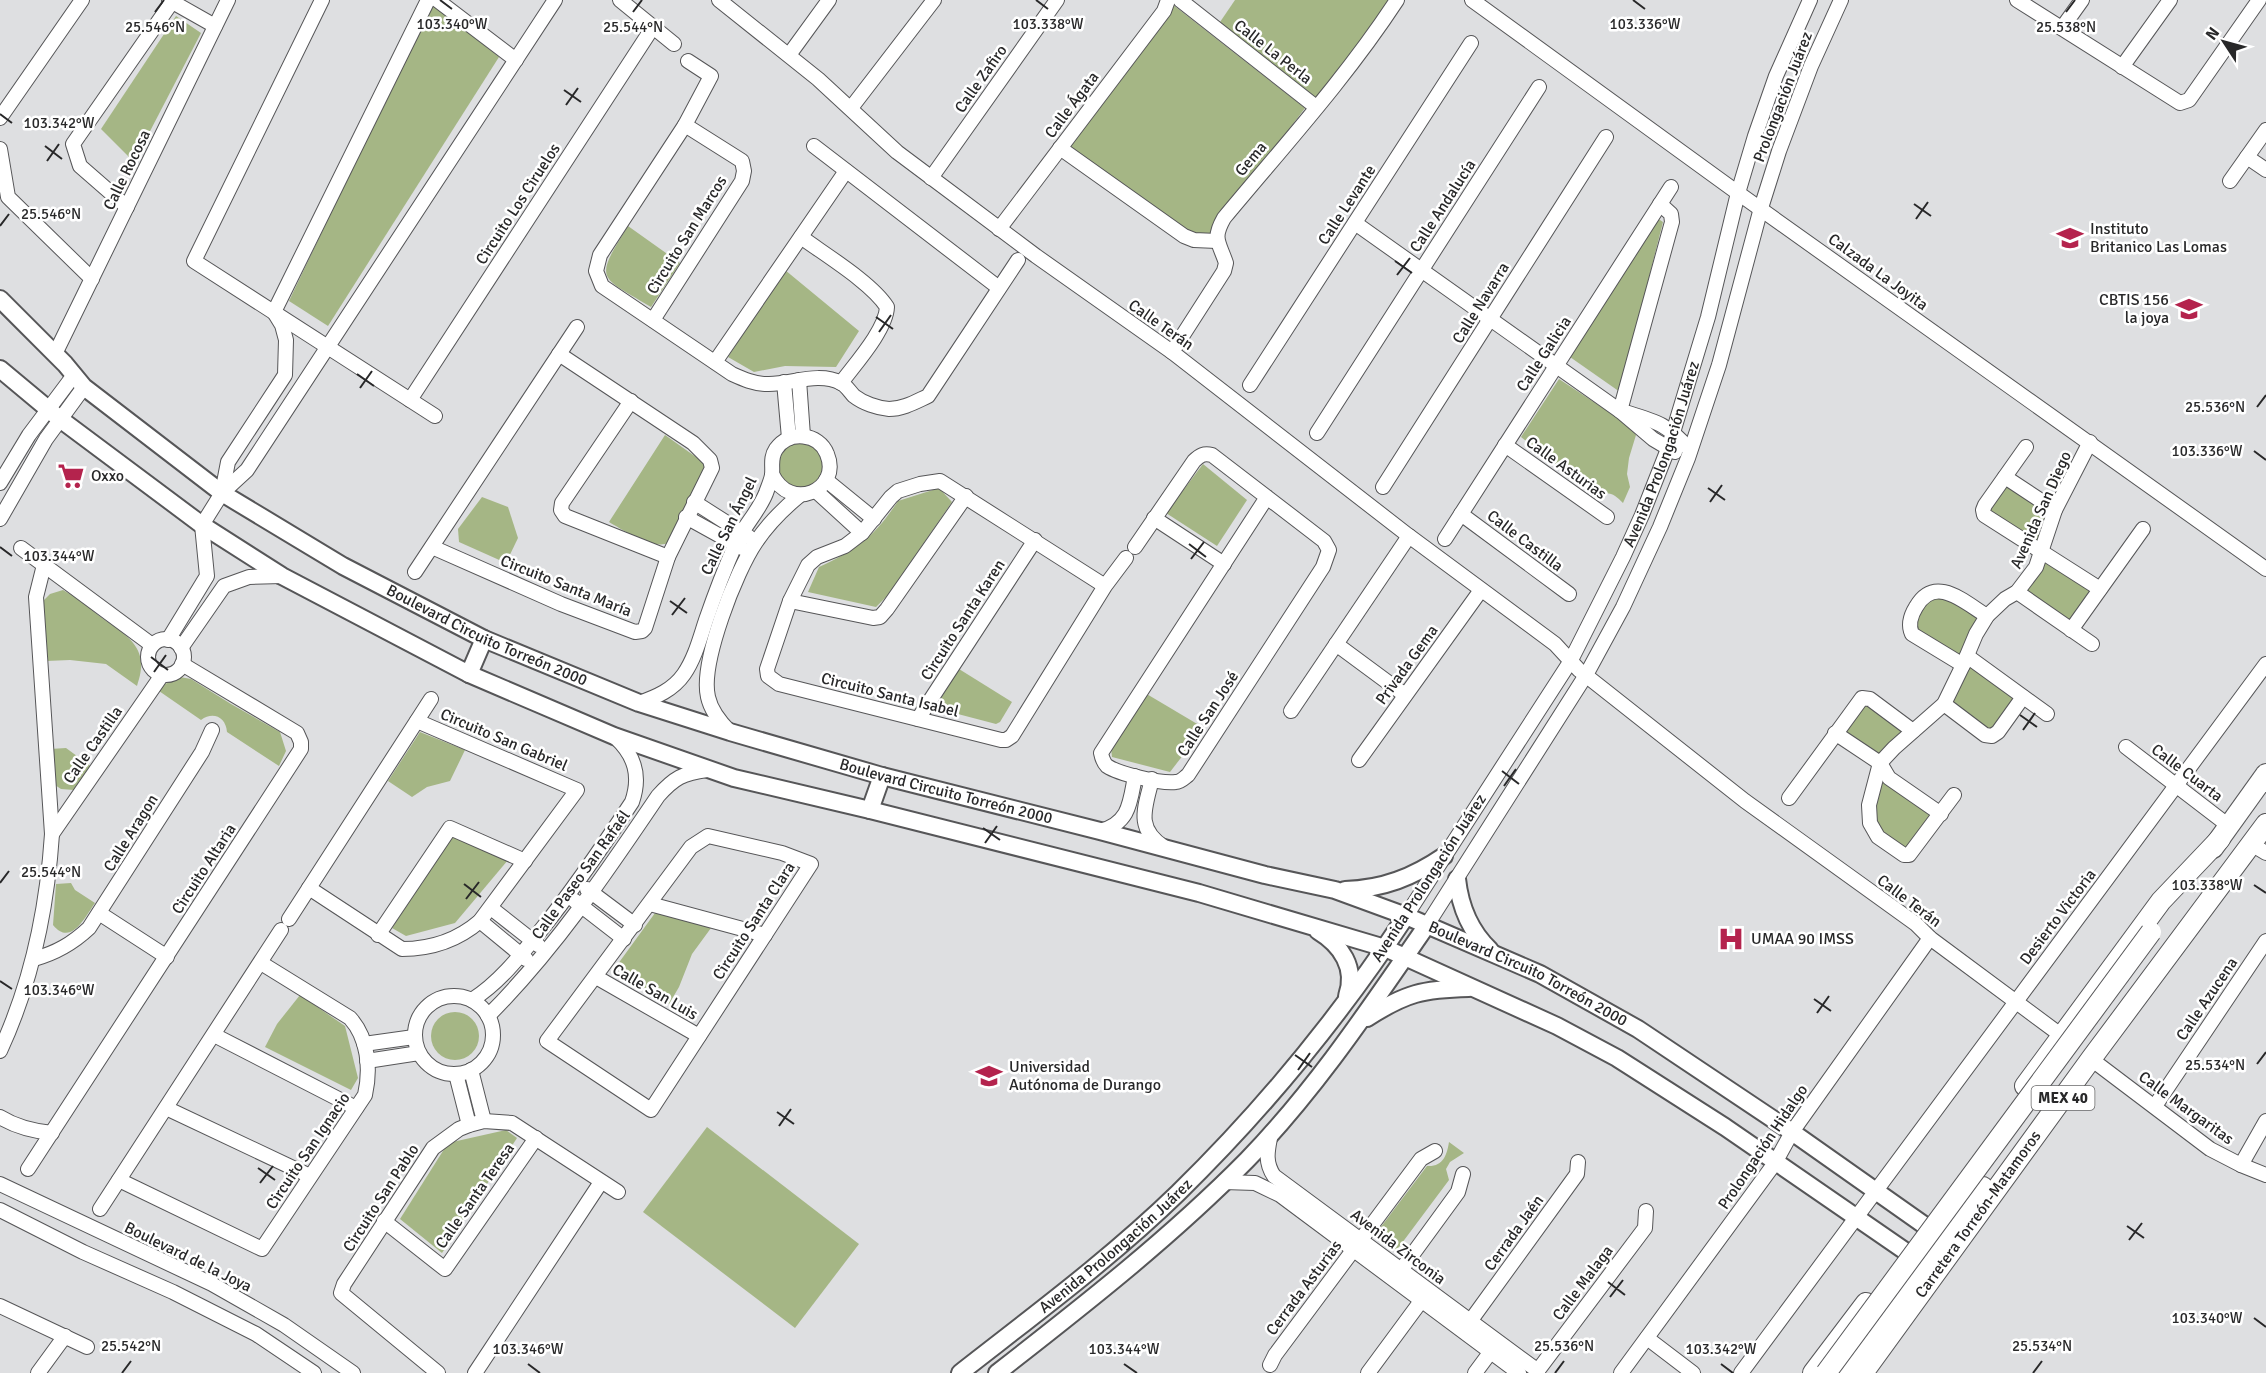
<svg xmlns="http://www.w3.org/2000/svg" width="2266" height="1373" viewBox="0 0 2266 1373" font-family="Signika,sans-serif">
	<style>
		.green { fill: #a5b685 }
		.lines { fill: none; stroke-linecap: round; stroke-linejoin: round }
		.minor-casing { stroke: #565658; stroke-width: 16 }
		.major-casing { stroke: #565658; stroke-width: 20 }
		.highway-casing { stroke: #565658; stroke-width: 22 }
		.minor { stroke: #fff; stroke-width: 14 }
		.major { stroke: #fff; stroke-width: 16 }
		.highway { stroke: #fff; stroke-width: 20 }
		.highway-bridge-casing { stroke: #565658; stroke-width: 22; stroke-linecap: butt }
		.highway-bridge { stroke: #fff; stroke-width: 20 }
		.ticks { fill: none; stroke: #282829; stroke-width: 2 }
		.labels { text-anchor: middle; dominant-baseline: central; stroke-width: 5; stroke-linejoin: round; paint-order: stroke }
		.shield { fill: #fff; stroke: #686869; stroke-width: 1.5 }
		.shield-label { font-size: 15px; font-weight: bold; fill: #282829 }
		.street-label { font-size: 16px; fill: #282829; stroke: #fff }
		.poi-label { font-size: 16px; fill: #282829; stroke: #fff; text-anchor: start }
		.ticks-label { font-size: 15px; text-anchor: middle; fill: #282829; stroke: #fff; stroke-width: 5; stroke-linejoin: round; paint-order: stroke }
	</style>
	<rect width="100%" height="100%" fill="#dedfe1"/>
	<g class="green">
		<polygon points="1235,0 1391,0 1316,101 1218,25"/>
		<polygon points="431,3 499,57 328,326 289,301"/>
		<polygon points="1172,4 1305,108 1210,234 1195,235 1066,148"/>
		<polygon points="176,16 201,33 134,162 101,129"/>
		<polygon points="1657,218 1663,222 1620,392 1570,357"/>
		<path d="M628,226L680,263L651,307C598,275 594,281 628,226Z"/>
		<polygon points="785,270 859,331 836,367 785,366 754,372 728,357"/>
		<path d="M1559,379L1627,424L1636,435L1629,458L1627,474L1630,487L1623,503C1615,495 1609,490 1597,496L1521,437Z"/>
		<path d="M665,435L703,462L706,473L668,543C653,550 623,530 609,522Z"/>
		<circle cx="801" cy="466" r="23"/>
		<polygon points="1203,464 1247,500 1217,546 1166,513"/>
		<polygon points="2005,480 2052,510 2039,548 1987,515"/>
		<path d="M939,488L952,502L888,595L876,607L808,592L819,567C858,549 874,537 898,501Z"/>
		<polygon points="482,497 508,507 518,538 506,563 459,542 458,529"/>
		<polygon points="2042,554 2097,589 2070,627 2020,592"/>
		<path d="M63,590C76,597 87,606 98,615C125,635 152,646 137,686L106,664L70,660L46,661L43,601L50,594Z"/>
		<polygon points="1935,592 1984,616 1962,662 1914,633 1915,614"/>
		<polygon points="1969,661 2020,698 1991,733 1946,703"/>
		<polygon points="959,669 1012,702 1000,722 996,724 935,708"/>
		<path d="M180,677L191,679L231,704L280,732L286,751L279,766L227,732C226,717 213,711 201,720L159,691L163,685Z"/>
		<polygon points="1145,693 1204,728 1170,772 1112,757 1111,748"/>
		<polygon points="1860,701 1910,731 1879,760 1838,733"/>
		<polygon points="420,732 465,750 450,781 427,787 412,797 388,781"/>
		<polygon points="66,748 92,767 74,790 61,789 52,783 50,749"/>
		<polygon points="1881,772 1937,815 1911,851 1878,834 1873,822"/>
		<polygon points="453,835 508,860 455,923 406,936 392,928"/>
		<path d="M71,883L75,890L95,903C85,917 71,947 53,925L56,884Z"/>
		<polygon points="655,913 711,928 692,954 679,987 669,1004 615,968"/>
		<polygon points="300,995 345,1026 358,1078 351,1090 265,1047 277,1024"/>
		<circle cx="455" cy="1036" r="24"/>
		<polygon points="707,1127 859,1244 795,1328 643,1212"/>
		<polygon points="506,1130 517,1138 442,1253 400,1219 448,1143"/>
		<path d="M1449,1142L1464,1153L1450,1162L1446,1169L1449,1180L1396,1251L1374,1236L1427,1166C1443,1167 1447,1155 1449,1142Z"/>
	</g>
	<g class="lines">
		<g class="minor-casing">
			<g id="minor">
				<polyline points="169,0 215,26"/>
				<polyline points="322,0 194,261 435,416"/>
				<polyline points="437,0 516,60"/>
				<polyline points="620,0 674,44"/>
				<polyline points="719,0 818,79 897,152 1036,256 1172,352 1409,536 1555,644 1579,670 1745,801 1916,924 1930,938 2062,1036"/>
				<polyline points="1180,0 1316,107"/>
				<polyline points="1472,0 1738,193 2266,569"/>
				<polyline points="2017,0 2180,103 2189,100 2259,0"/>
				<polyline points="2062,28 2082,0"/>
				<polyline points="789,55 829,0"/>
				<path d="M688,61L711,76L685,125L600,255L596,271L602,286L732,374C743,379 754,384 767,384C790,385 818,371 841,383C846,385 850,392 854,396C863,403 877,408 889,409C903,409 915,402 928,396L1018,260"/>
				<polyline points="2122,67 2170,0"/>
				<polyline points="851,108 934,0"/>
				<polyline points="0,118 82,0"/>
				<polyline points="814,146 999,288"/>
				<polyline points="1060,148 1184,236 1194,240 1217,241"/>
				<polyline points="0,149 8,197 92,279"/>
				<polyline points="2247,157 2266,170"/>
				<polyline points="931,178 1057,0"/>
				<polyline points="2230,181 2266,130"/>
				<polyline points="127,207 80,166 73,144 172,2"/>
				<polyline points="1355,223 1620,411 1653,439 1675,452"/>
				<polyline points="999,229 1164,11 1168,0"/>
				<path d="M801,237C824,254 872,283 887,307C886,330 855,364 841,383"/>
				<polyline points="653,320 742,181 744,171 742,161 685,125"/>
				<path d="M1172,352L1224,271L1226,263C1219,242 1212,239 1224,218C1283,147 1346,78 1397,0"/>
				<polyline points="55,354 228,0"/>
				<polyline points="715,362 846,171"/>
				<polyline points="799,380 803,436"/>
				<polyline points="784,382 789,438"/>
				<polyline points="1250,385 1471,43"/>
				<polyline points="410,400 653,27"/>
				<polyline points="631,401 562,503 561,510 565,516 668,557"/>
				<polyline points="1620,411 1672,222 1671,214 1660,204"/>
				<path d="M1625,412C1658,422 1667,424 1690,450"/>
				<polyline points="1317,433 1539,87"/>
				<polyline points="1505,445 1607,517"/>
				<polyline points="2026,447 1985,505 1983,510 1984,515 2100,589"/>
				<polyline points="2005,477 2055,510"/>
				<polyline points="826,480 874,519"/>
				<polyline points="0,483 29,435 74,375"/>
				<polyline points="1383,487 1606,137"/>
				<polyline points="816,491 862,533"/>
				<polyline points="222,493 228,462 285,375 286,340 282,325 274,312 428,0"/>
				<polyline points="694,502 749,537"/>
				<polyline points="1461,514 1569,594"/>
				<polyline points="686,517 742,548"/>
				<polyline points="1154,518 1224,564"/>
				<polyline points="0,519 46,439 84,387"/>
				<polyline points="1445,539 1671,187"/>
				<polyline points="432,547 561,604 635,632 642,631 645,628 668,557 712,468 710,460 693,443 559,354"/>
				<path d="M1135,547L1194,461C1200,455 1204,453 1212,455L1324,541L1329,550L1323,567L1188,775C1184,778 1181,782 1176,782C1161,784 1119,774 1107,766C1103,762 1102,758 1101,753L1267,497"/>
				<polyline points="21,548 152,645"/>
				<polyline points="415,572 577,327"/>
				<polyline points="1105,586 940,481 920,484 898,491 891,497 862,533 845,546 817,557 808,565 790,601 767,669 768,676 779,684 1001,740 1006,740 1012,736 1105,586 1126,558"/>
				<polyline points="2017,592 2092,644"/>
				<polyline points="790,601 873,618 880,617 887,609 966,496"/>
				<polyline points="2071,630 2143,529"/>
				<circle cx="166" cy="657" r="18"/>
				<polyline points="168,640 207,576 202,525 222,493 247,470 555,0"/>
				<polyline points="1336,644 1405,695"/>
				<polyline points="181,648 224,586 249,577 282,576"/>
				<polyline points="1967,656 2047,714"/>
				<path d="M1963,665L1912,634C1908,625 1911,615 1916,607C1935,574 1964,602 1987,616"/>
				<path d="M639,703C656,697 673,690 684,674C695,658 700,638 706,620C715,594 725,568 736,543C744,526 759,511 766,493C768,487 771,481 772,475C773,465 770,458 776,449C789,430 819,433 827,454C842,490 790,513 772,474"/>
				<polyline points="1944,704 1985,735 1992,736 1998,732 2023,697"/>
				<polyline points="1291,711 1409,536"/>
				<polyline points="918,719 1035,540"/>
				<path d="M730,732C720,722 711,711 708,697C700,663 736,571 756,542C768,524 783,509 800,495"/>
				<polyline points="1835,733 1880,763 1889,778 1941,814"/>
				<polyline points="2126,747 2229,826"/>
				<polyline points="1359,760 1481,590"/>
				<path d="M1152,779C1145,808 1135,828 1164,847"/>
				<polyline points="1954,795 1909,855 1904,855 1878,837 1870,823 1869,805 1880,763 1894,748 1944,704 1963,665 1976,634 1987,616 2005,599 2017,592 2036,567 2055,510 2090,442"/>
				<polyline points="1789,798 1862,698 1870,699 1913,731"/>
				<path d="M1100,831C1130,823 1130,802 1135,776"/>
				<polyline points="52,834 162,675"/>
				<polygon points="708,836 782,853 811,864 651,1110 547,1041 691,847"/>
				<polyline points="2251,844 2266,853"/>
				<path d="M309,888L402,949C431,949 458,940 480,921L577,790L417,721"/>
				<polyline points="587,889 635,925"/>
				<polyline points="575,901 624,939"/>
				<polyline points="650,904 765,935"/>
				<polyline points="491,908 538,945"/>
				<polyline points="99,913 167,957"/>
				<path id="s1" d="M1406,916L1570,662L1623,557L1642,515L1668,449L1708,317L1738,193L1755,136L1776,76L1810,0"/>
				<polyline points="289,919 431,699"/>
				<polyline points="480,921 526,959"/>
				<polyline points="1427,925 1586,675 1623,607 1660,527 1688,458 1719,365 1761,208 1779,151 1811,66 1841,0"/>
				<polyline points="378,935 450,828 525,861"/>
				<path d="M34,959C56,953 72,944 89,928L202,752L212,730"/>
				<polyline points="596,977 699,1036"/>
				<circle cx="454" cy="1035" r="39"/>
				<path d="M472,1000C500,982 520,956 541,930C574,889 603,846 632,802C641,776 635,756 616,738"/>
				<path d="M488,1016C554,950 606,873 658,796C674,778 683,773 707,770"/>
				<polyline points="214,1035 356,1108"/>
				<polyline points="364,1044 414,1037"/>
				<path d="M0,1051C32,982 47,910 52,834L36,597L44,565"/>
				<polyline points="2091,1059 2210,1149 2241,1165 2266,1175"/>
				<polyline points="367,1061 419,1053"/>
				<polyline points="471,1070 484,1121"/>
				<polyline points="456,1074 469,1125"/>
				<polyline points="2155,1106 2266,941"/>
				<polyline points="166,1108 310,1176"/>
				<path d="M0,1117C16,1127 33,1131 52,1133"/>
				<path d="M1271,1133C1268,1149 1264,1161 1274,1176L1538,1371"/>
				<polyline points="2241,1165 2266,1121"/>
				<polyline points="28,1169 301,749 301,742 297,733 182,664"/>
				<path d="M119,1180L262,1249L365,1095C371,1068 368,1038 350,1018L261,963"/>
				<polyline points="1224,1182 1255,1183 1280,1195 1519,1373"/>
				<polyline points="0,1184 212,1284 284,1325 353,1373"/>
				<polyline points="100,1209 281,930"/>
				<polyline points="0,1210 83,1252 173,1292 256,1334 314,1373"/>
				<polyline points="384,1221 445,1269 536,1138"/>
				<polyline points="1396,1277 1458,1192 1463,1174"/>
				<polyline points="0,1306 87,1347"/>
				<polyline points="1466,1327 1577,1174 1578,1162"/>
				<polyline points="1647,1338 1693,1373"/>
				<polyline points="1270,1365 1275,1355 1421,1159 1435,1151"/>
				<polyline points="38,1373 65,1336"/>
				<polyline points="438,1373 341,1293 344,1284 433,1148 459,1129 469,1125 484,1121 512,1123 618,1192"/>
				<polyline points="475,1373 601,1182"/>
				<polyline points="1368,1373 1427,1293"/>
				<polyline points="1475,1373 1495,1346"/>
				<polyline points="1536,1373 1645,1228 1646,1211"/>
				<polyline points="1621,1373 1775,1163 1792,1132 1930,938"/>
				<polyline points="1741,1373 2266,664"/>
			</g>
		</g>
		<g class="major-casing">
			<g id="major">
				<path id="s2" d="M0,299L65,364L84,387L222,493L343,566L484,639L639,703L730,732L882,776L1100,831L1265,875L1335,890L1406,916L1540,974L1638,1029L1792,1132L1924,1225"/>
				<polyline points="0,369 60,419 202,525 282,576 469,674 614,736 734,778 870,810 1199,893 1385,948 1557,1026 1617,1058 1725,1127 1905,1251"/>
				<polyline points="469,674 484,639"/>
				<polyline points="870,810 882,776"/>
				<path d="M1457,879C1460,906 1470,931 1490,950"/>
				<path d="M1345,890C1383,889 1413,877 1444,856"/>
				<path d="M1318,931C1341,945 1357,968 1347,996"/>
				<path d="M1367,1018C1406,993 1423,989 1469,988"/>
				<path id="s3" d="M960,1373C1034,1315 1110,1259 1178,1193C1264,1109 1340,1016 1406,916"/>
				<path d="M997,1373C1083,1306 1170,1238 1247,1160C1316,1089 1371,1006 1427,925"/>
			</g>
		</g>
		<g class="highway-casing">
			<g id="highway">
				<polyline points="2213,848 2266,774"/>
				<polyline points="2025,1086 2161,901 2220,839"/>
				<polyline points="1813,1373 1866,1303"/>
				<polyline points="1846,1373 1983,1187"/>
				<path id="s4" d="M1863,1373L2091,1059L2266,824"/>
			</g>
		</g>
		<use href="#minor" class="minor"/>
		<use href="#major" class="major"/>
		<use href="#highway" class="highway"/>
		<g class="highway-bridge-casing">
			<polyline id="highway-bridge" points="1826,1373 2151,932"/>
		</g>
		<use href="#highway-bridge" class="highway-bridge"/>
	</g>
	<path class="ticks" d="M440,0L452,9M1036,0L1048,9M1633,0L1645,9M155,12L164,0M633,12L642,0M2066,12L2075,0M564,90L581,102M566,105L578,88M0,114L12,123M45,146L62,159M47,161L59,144M1914,204L1931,216M1916,219L1928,202M0,226L9,214M1395,261L1412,273M1397,275L1410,258M876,317L893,329M879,332L891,315M357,374L374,386M360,388L372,371M2257,407L2266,395M2254,451L2266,460M1708,488L1725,500M1710,502L1722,485M1189,544L1206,557M0,547L12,556M1191,559L1204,542M670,601L687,613M672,615L685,598M151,657L168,670M154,672L166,655M2020,715L2037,727M2023,730L2035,713M1502,771L1519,784M1504,786L1516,769M983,828L1000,840M985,843L997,826M0,883L9,871M464,884L481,897M2254,885L2266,893M466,899L479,882M0,981L12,989M1814,999L1831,1011M1817,1013L1829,996M1295,1055L1312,1067M2257,1064L2266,1052M1298,1070L1310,1053M777,1112L794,1124M779,1126L791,1109M258,1168L275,1180M260,1183L273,1166M2127,1226L2144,1238M2129,1240L2142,1223M1608,1282L1625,1295M1610,1297L1623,1280M2254,1318L2266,1327M528,1364L540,1373M1124,1364L1137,1373M1721,1364L1733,1373M122,1373L131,1361M1555,1373L1564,1361M2033,1373L2042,1361"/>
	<defs>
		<g id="school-bare" transform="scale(2.07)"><path d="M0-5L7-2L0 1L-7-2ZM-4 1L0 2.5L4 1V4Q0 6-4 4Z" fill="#b4234d" stroke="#fff" stroke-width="2.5" paint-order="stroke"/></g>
		<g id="supermarket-bare" transform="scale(2.07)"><path d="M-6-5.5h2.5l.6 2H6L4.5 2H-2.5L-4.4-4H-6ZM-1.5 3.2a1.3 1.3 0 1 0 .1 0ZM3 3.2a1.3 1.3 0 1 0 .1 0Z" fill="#b4234d" stroke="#fff" stroke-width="2.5" paint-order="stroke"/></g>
		<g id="hospital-bare" transform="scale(2.07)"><path d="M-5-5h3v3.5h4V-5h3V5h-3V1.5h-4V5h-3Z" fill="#b4234d" stroke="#fff" stroke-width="2.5" paint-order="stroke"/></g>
		<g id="university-bare" transform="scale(2.07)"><path d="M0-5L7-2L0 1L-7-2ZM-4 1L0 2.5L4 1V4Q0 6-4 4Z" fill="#b4234d" stroke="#fff" stroke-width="2.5" paint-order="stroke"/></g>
	</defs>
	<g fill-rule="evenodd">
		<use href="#school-bare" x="2070" y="238"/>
		<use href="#school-bare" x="2189" y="309"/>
		<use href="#supermarket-bare" x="71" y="476"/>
		<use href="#hospital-bare" x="1731" y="939"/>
		<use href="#university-bare" x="989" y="1076"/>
	</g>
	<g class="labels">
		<rect class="shield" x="2031.5" y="1086" width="63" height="24" rx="4.5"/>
		<g class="shield-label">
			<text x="2063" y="1098">MEX 40</text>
		</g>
		<g class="street-label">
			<text transform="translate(1273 52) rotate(38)">Calle La Perla</text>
			<text transform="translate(981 79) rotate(-55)">Calle Zafiro</text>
			<text transform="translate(1783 97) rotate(-69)">Prolongación Juárez</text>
			<text transform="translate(1072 105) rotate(-53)">Calle Ágata</text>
			<text transform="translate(1251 159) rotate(-50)">Gema</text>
			<text transform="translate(127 170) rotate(-64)">Calle Rocosa</text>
			<text transform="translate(518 204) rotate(-57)">Circuito Los Ciruelos</text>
			<text transform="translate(1347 205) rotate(-57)">Calle Levante</text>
			<text transform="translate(1443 206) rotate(-57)">Calle Andalucía</text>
			<text transform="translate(687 235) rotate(-58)">Circuito San Marcos</text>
			<text transform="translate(1878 272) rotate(36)">Calzada La Joyita</text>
			<text transform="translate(1481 303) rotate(-58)">Calle Navarra</text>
			<text transform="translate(1161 325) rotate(35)">Calle Terán</text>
			<text transform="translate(1544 354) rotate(-57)">Calle Galicia</text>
			<text stroke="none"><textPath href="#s1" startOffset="530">Avenida Prolongación Juárez</textPath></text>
			<text transform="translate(1566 468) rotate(36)">Calle Asturias</text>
			<text transform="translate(2041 510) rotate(-66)">Avenida San Diego</text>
			<text transform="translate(729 526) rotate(-64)">Calle San Ángel</text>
			<text transform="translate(1525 541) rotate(37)">Calle Castilla</text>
			<text transform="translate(566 586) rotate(22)">Circuito Santa María</text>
			<text transform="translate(963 620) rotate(-57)">Circuito Santa Karen</text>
			<text stroke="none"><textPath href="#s2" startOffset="597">Boulevard Circuito Torreón 2000</textPath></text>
			<text transform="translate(1407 665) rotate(-54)">Privada Gema</text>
			<text transform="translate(890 695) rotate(14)">Circuito Santa Isabel</text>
			<text transform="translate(1208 714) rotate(-57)">Calle San José</text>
			<text transform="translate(504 740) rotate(23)">Circuito San Gabriel</text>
			<text transform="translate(93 745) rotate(-55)">Calle Castilla</text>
			<text transform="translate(2187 773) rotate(37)">Calle Cuarta</text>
			<text stroke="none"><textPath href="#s2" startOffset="1083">Boulevard Circuito Torreón 2000</textPath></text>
			<text transform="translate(131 833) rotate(-58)">Calle Aragon</text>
			<text transform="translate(204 869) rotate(-57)">Circuito Altaria</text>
			<text transform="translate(581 875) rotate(-54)">Calle Paseo San Rafaél</text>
			<text transform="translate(1429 878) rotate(-57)">Avenida Prolongación Juárez</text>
			<text transform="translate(1909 901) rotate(37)">Calle Terán</text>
			<text transform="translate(2058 917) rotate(-53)">Desierto Victoria</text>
			<text transform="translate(754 921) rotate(-57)">Circuito Santa Clara</text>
			<text stroke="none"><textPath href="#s2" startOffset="1695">Boulevard Circuito Torreón 2000</textPath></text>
			<text transform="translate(655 992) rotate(30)">Calle San Luis</text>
			<text transform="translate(2207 999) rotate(-56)">Calle Azucena</text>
			<text transform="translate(2186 1108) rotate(36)">Calle Margaritas</text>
			<text transform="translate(1763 1147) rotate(-56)">Prolongación Hidalgo</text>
			<text transform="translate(308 1151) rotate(-56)">Circuito San Ignacio</text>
			<text transform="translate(475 1196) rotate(-55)">Calle Santa Teresa</text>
			<text transform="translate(381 1198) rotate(-57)">Circuito San Pablo</text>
			<text stroke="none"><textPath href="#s4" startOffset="196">Carretera Torreón-Matamoros</textPath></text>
			<text transform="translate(1514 1233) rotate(-54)">Cerrada Jaén</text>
			<text stroke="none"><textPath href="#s3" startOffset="201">Avenida Prolongación Juárez</textPath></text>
			<text transform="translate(1398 1247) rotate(37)">Avenida Zirconia</text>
			<text transform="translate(188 1257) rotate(26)">Boulevard de la Joya</text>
			<text transform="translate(1583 1283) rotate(-53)">Calle Malaga</text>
			<text transform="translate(1304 1288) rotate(-53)">Cerrada Asturias</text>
		</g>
		<g class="poi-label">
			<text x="2090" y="229">Instituto<tspan x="2090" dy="18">Britanico Las Lomas</tspan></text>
			<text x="2169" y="300" text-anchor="end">CBTIS 156<tspan x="2169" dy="18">la joya</tspan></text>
			<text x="91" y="476">Oxxo</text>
			<text x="1751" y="939">UMAA 90 IMSS</text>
			<text x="1009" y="1067">Universidad<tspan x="1009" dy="18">Autónoma de Durango</tspan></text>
		</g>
	</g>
	<g class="ticks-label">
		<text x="1048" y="29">103.338°W</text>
		<text x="452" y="29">103.340°W</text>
		<text x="1645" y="29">103.336°W</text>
		<text x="155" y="32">25.546°N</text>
		<text x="633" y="32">25.544°N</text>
		<text x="2066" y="32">25.538°N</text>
		<text x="59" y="128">103.342°W</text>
		<text x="51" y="219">25.546°N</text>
		<text x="2215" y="412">25.536°N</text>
		<text x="2207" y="456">103.336°W</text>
		<text x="59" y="561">103.344°W</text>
		<text x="51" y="877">25.544°N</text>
		<text x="2207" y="890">103.338°W</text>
		<text x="59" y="995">103.346°W</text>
		<text x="2215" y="1070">25.534°N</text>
		<text x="2207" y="1323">103.340°W</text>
		<text x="131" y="1351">25.542°N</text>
		<text x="1564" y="1351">25.536°N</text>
		<text x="2042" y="1351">25.534°N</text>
		<text x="528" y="1354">103.346°W</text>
		<text x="1124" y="1354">103.344°W</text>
		<text x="1721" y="1354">103.342°W</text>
	</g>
	<g transform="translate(2224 42) rotate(306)" stroke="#ffffff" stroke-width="4.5" paint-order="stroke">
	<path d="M0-4.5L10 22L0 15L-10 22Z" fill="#282829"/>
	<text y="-9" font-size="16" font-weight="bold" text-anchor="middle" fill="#282829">N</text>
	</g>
</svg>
